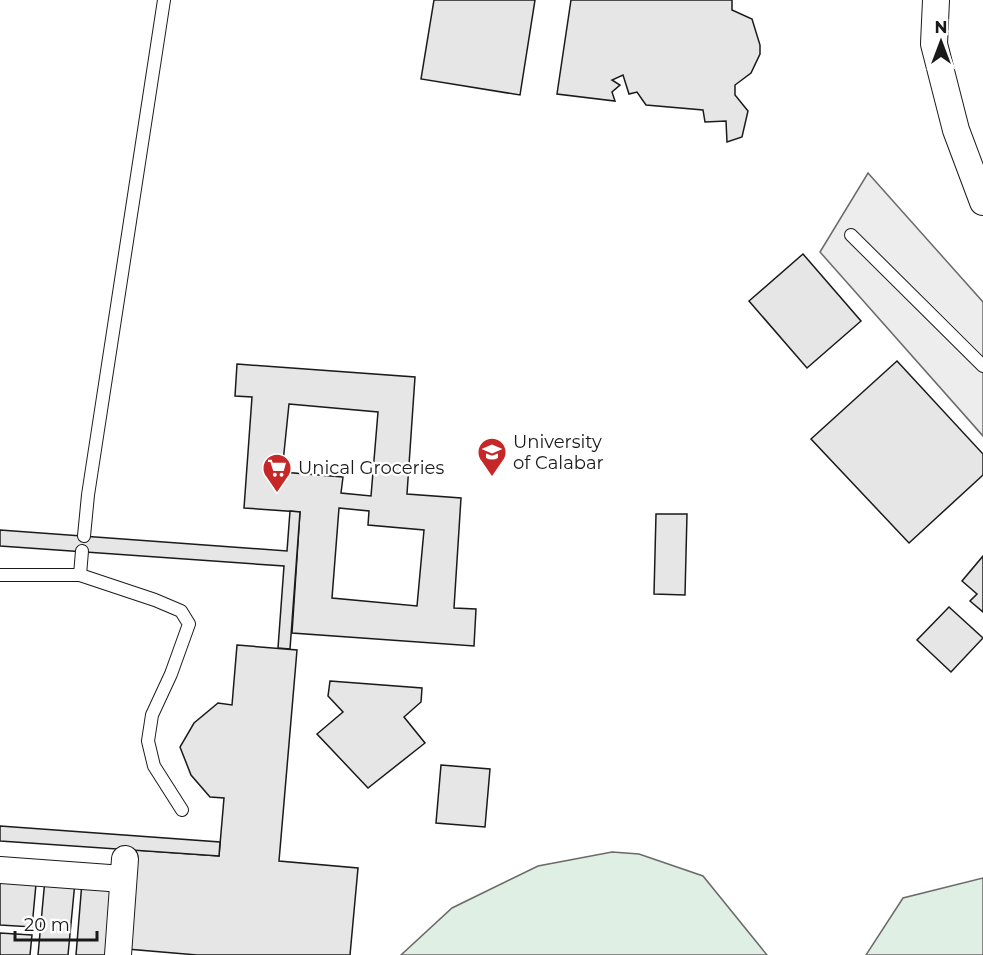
<svg xmlns="http://www.w3.org/2000/svg" width="983" height="955" viewBox="0 0 983 955" font-family="Montserrat,sans-serif">
	<style>
		.green { fill: #e0efe3; stroke: #6a6a6a; stroke-width: 1.5 }
		.parking { fill: #ededed; stroke: #6a6a6a; stroke-width: 1.5 }
		.building { fill: #e6e6e6; stroke: #1a1a1a; stroke-width: 1.5; fill-rule: evenodd }
		.lines { fill: none; stroke-linecap: round; stroke-linejoin: round }
		.service-casing { stroke: #1a1a1a; stroke-width: 14 }
		.minor-casing { stroke: #1a1a1a; stroke-width: 28 }
		.service { stroke: #fff; stroke-width: 12 }
		.minor { stroke: #fff; stroke-width: 26 }
		.labels { text-anchor: middle; dominant-baseline: central; stroke-width: 4.5; stroke-linejoin: round; paint-order: stroke }
		.poi-label { font-size: 18px; fill: #1a1a1a; stroke: #fff; text-anchor: start }
	</style>
	<rect width="100%" height="100%" fill="#fff"/>
	<g class="green">
		<polygon points="612,852 639,854 703,876 767,955 401,955 452,908 538,866"/>
		<polygon points="983,878 983,955 866,955 903,898"/>
	</g>
	<polygon class="parking" points="868,173 983,302 983,436 820,252"/>
	<g class="building">
		<polygon points="434,0 535,0 520,95 421,79"/>
		<polygon points="571,0 732,0 732,10 752,19 760,45 760,54 751,73 735,85 735,95 748,111 742,137 727,142 726,121 705,122 703,110 646,105 637,92 629,94 623,75 612,80 620,85 612,92 615,101 557,94"/>
		<polygon points="803,254 861,321 807,368 749,301"/>
		<polygon points="897,361 983,454 983,475 909,543 811,439"/>
		<path d="M237,364L415,377L407,494L461,498L454,608L476,609L474,646L292,633L300,512L244,508L252,397L235,396ZM289,404L378,412L371,496L341,493L343,477L282,472ZM339,508L369,511L368,525L424,530L417,606L332,598Z"/>
		<polygon points="290,511 300,512 290,649 278,648 284,566 0,546 0,530 287,551"/>
		<polygon points="656,514 687,514 685,595 654,594"/>
		<polygon points="983,556 983,612 970,601 977,594 962,581"/>
		<polygon points="949,607 983,638 951,672 917,640"/>
		<polygon points="237,645 297,650 279,861 358,868 350,955 197,955 127,949 136,850 219,856 224,798 210,797 191,775 180,747 194,723 218,703 232,705"/>
		<polygon points="330,681 422,688 421,702 404,717 425,743 368,788 317,734 343,712 328,696"/>
		<polygon points="441,765 490,769 485,827 436,823"/>
		<polygon points="0,826 220,842 219,856 0,841"/>
		<polygon points="45,879 75,882 68,955 38,955"/>
		<polygon points="0,881 36,884 32,927 0,925"/>
		<polygon points="82,882 112,884 106,955 76,955"/>
		<polygon points="0,933 32,935 30,955 0,955"/>
	</g>
	<g class="lines">
		<g class="service-casing">
			<g id="service">
				<polyline points="851,235 983,366"/>
				<polyline points="84,536 88,495 164,0"/>
				<polyline points="0,575 80,575 155,600 181,611 189,624 171,674 152,715 148,741 154,766 182,810"/>
				<polyline points="80,575 82,551"/>
			</g>
		</g>
		<g class="minor-casing">
			<g id="minor">
				<polyline points="936,0 934,44 956,130 983,202"/>
				<polyline points="0,870 123,879"/>
				<polyline points="118,955 125,859"/>
			</g>
		</g>
		<use href="#service" class="service"/>
		<use href="#minor" class="minor"/>
	</g>
	<defs>
		<g id="university-pin" transform="scale(1.5)"><path d="M0 17L-7.5 6A9.5 9.5 0 1 1 7.5 6Z" fill="#c62828" stroke="#fff"/><path d="M0-5L7-2L0 1L-7-2ZM-4 1L0 2.5L4 1V4Q0 6-4 4Z" fill="#fff"/></g>
		<g id="supermarket-pin" transform="scale(1.5)"><path d="M0 17L-7.5 6A9.5 9.5 0 1 1 7.5 6Z" fill="#c62828" stroke="#fff"/><path d="M-6-5.5h2.5l.6 2H6L4.5 2H-2.5L-4.4-4H-6ZM-1.5 3.2a1.3 1.3 0 1 0 .1 0ZM3 3.2a1.3 1.3 0 1 0 .1 0Z" fill="#fff"/></g>
	</defs>
	<g fill-rule="evenodd">
		<use href="#university-pin" x="492" y="452"/>
		<use href="#supermarket-pin" x="277" y="468"/>
	</g>
	<g class="labels">
		<g class="poi-label">
			<text x="513" y="442">University<tspan x="513" dy="21">of Calabar</tspan></text>
			<text x="298" y="468">Unical Groceries</text>
		</g>
	</g>
	<g transform="translate(941 42)" stroke="#ffffff" stroke-width="4.5" paint-order="stroke">
	<path d="M0-4.5L10 22L0 15L-10 22Z" fill="#1a1a1a"/>
	<text y="-9" font-size="16" font-weight="bold" text-anchor="middle" fill="#1a1a1a">N</text>
	</g>
	<path d="M15 931v9h82v-9" fill="none" stroke="#1a1a1a" stroke-width="3"/>
	<text x="24" y="931" font-size="18" fill="#1a1a1a" stroke="#ffffff" stroke-width="4.5" paint-order="stroke">20 m</text>
</svg>
